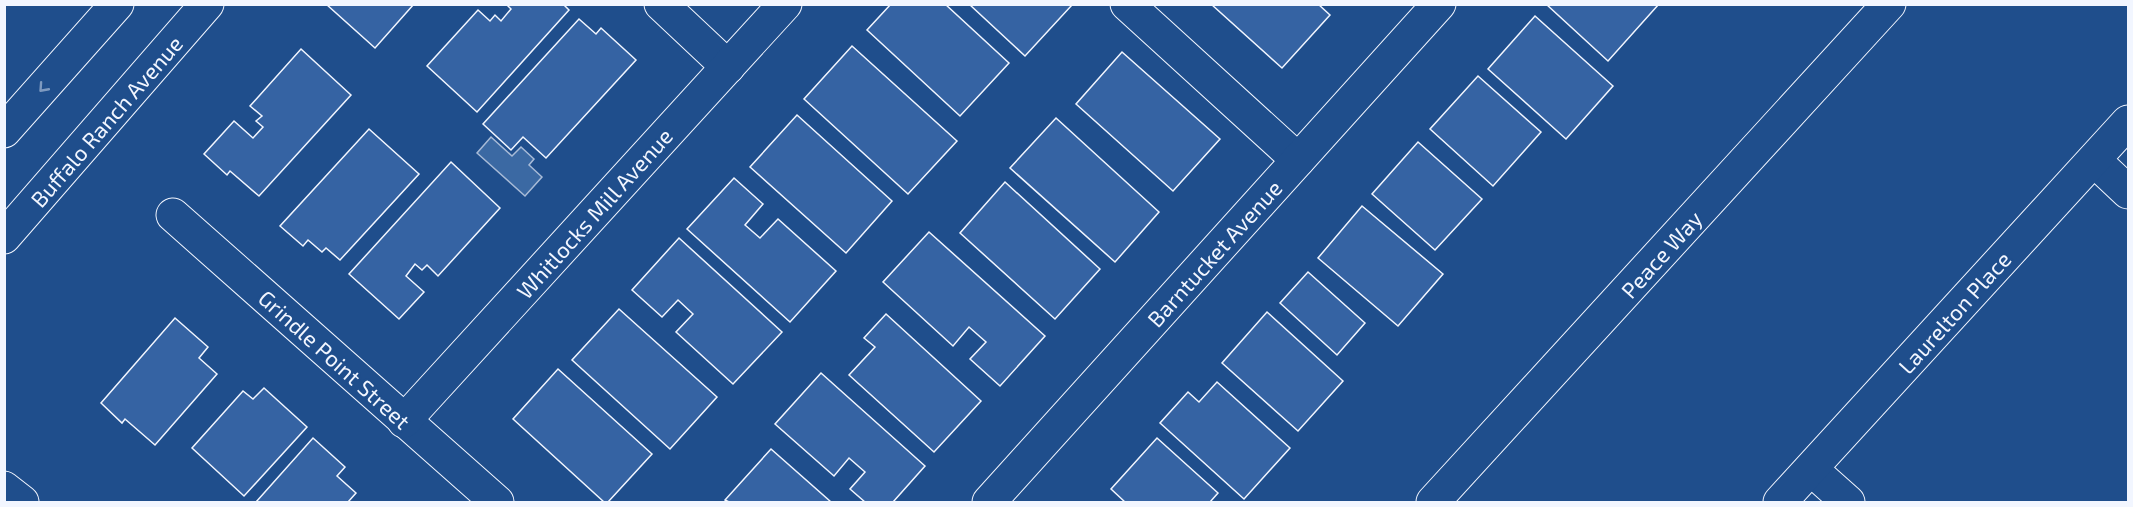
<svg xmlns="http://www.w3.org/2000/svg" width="2133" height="507" viewBox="0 0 2133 507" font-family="'Exo 2',sans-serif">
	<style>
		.water { fill: #3b69a3; stroke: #a8bbd7; stroke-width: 1.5 }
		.building { fill: #3563a3; stroke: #f2f6ff; stroke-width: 1.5 }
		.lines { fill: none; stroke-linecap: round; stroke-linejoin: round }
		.minor-casing { stroke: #f2f6ff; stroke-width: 35 }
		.major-casing { stroke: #f2f6ff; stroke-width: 35 }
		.minor { stroke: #1f4e8c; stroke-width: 33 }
		.major { stroke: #1f4e8c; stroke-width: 33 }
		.oneway { stroke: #7e9ac0 }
		.labels { text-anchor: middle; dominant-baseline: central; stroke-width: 4.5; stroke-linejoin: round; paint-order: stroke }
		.street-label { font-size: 22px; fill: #f2f6ff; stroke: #1f4e8c }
	</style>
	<rect width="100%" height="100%" fill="#1f4e8c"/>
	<polygon class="water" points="491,137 512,156 521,147 534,159 529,165 542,177 525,196 477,153"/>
	<g class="building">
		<polygon points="326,4 414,4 375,48"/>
		<polygon points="506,4 563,4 569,10 477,112 427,66 478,10 490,21 495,15 501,21 511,9"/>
		<polygon points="891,4 945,4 1009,63 960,116 867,30"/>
		<polygon points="969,4 1072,4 1072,5 1025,56"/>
		<polygon points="1211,4 1318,4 1330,15 1282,68"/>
		<polygon points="1546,4 1659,4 1608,61"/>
		<polygon points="1535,16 1613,86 1566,139 1488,69"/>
		<polygon points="579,19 596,34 601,28 636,60 546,158 523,137 511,150 483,124"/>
		<polygon points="852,46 957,141 908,194 804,99"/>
		<polygon points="301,49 351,95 259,196 230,171 227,175 204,154 234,121 253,138 263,127 256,121 262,116 250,106"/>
		<polygon points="1122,52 1220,139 1173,191 1076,104"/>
		<polygon points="1478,76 1541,132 1493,186 1430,129"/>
		<polygon points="797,115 892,201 846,253 750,167"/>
		<polygon points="1056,118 1159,212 1115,262 1010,168"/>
		<polygon points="369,129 419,174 340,260 326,248 322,252 308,240 303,246 280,226"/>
		<polygon points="1418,142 1482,199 1435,250 1372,194"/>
		<polygon points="451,162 500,208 438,276 427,265 422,270 415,264 406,276 424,292 399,319 349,274"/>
		<polygon points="734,178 763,204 745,225 760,238 778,219 836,271 790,322 687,229"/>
		<polygon points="1005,182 1100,269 1055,319 960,233"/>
		<polygon points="1362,206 1443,274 1398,326 1318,258"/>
		<polygon points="929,232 1045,336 1000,386 970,359 986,342 969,327 953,346 883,282"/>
		<polygon points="679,238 782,332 733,384 676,332 693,314 678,300 662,317 632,290"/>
		<polygon points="1308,272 1365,323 1337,355 1280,303"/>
		<polygon points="619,309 717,397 670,449 572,360"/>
		<polygon points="1267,312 1343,381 1298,431 1222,363"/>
		<polygon points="886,314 981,401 934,452 849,375 875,347 864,338"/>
		<polygon points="175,318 208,347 199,358 217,374 155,445 125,419 122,423 101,403"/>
		<polygon points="558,369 652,454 608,502 604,502 513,419"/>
		<polygon points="821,373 925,466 893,502 865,502 850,489 865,472 849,458 834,476 775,424"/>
		<polygon points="1217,382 1290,448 1244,499 1160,423 1188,392 1199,402"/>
		<polygon points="264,388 307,427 244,496 192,448 243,391 253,399"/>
		<polygon points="313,438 345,467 337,476 356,493 348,502 256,502"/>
		<polygon points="1157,438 1218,493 1210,502 1125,502 1111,489"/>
		<polygon points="771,449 831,502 729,502 725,500"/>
	</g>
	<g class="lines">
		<g class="minor-casing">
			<g id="minor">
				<polyline points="661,4 728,67"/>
				<polyline points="1127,4 1298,160"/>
				<polyline points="4,131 117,4"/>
				<polyline points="2094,160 2128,192"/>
				<polyline points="173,215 497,502"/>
				<polyline points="4,237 207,4"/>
				<polyline points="404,421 785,4"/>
				<polyline points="1811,469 1848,502"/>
				<polyline points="989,502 1439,4"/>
				<polyline points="1780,502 2128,122"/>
			</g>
		</g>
		<g class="major-casing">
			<g id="major">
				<polyline points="4,488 22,502"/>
				<polyline points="1433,502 1889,4"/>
			</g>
		</g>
		<use href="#minor" class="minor"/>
		<use href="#major" class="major"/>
	</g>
	<defs><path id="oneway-chevron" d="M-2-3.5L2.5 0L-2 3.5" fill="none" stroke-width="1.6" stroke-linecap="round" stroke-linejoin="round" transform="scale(1.5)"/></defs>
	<use class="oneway" href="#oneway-chevron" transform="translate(43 88) rotate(132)"/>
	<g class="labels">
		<g class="street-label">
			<text transform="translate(106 121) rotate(-49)">Buffalo Ranch Avenue</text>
			<text transform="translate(594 213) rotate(-48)">Whitlocks Mill Avenue</text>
			<text transform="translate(1214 253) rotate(-48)">Barntucket Avenue</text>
			<text transform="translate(1661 254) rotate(-48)">Peace Way</text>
			<text transform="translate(1954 312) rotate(-48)">Laurelton Place</text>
			<text transform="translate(335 359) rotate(42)">Grindle Point Street</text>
		</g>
	</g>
	<rect width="2133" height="507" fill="none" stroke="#f2f6ff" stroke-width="12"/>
</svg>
